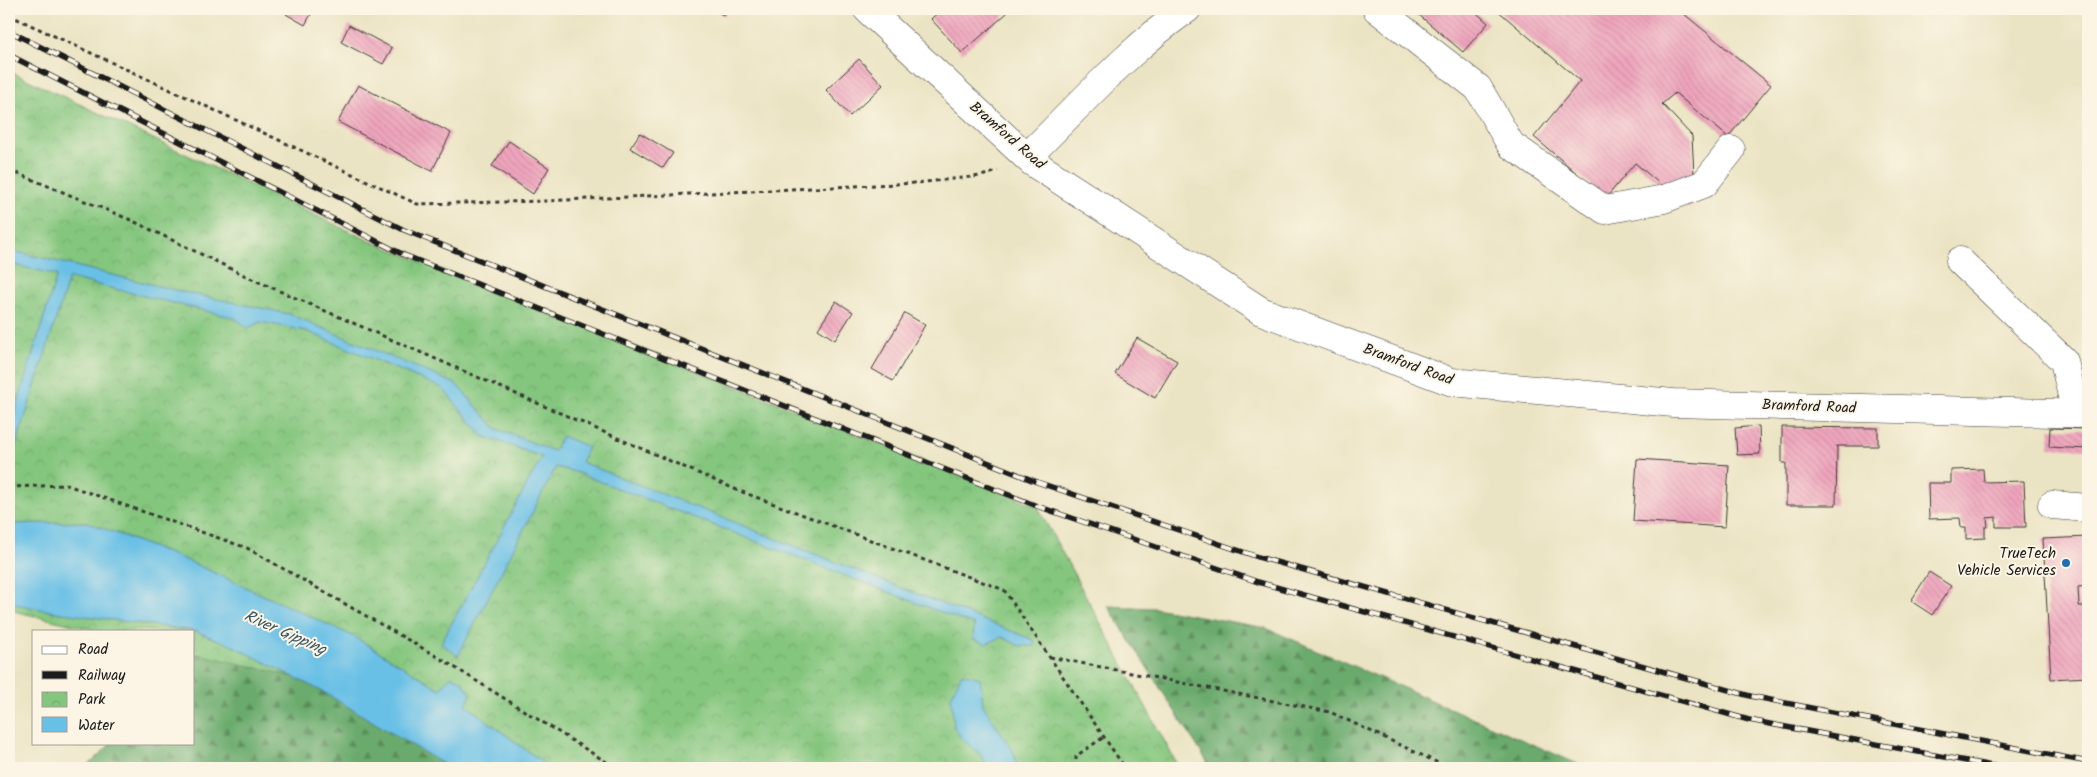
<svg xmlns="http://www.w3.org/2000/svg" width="2097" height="777" viewBox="0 0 2097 777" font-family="Kalam,sans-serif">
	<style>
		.forest { fill: url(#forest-firs); stroke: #446444 }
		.park { fill: url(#park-crowns); stroke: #50714d }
		.water { fill: #69c0e6; stroke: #426e81 }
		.building { fill: url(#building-back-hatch) }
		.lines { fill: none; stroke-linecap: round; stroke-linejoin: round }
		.minor-casing { stroke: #3b3a35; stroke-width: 29 }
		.major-casing { stroke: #3b3a35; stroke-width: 29 }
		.path { stroke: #3b3a35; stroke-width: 3; stroke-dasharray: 4 4; stroke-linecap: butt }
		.minor { stroke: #fff; stroke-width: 28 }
		.major { stroke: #fff; stroke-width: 28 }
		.rail-casing { stroke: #1c1c1c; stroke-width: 5.5 }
		.rail { stroke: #fcf5e5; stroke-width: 4; stroke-dasharray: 11; stroke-linecap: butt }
		.poi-dot { fill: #1f6fb2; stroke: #fcf5e5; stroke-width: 2 }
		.labels { text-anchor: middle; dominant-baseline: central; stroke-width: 4; stroke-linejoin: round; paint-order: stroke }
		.street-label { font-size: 15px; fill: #1c1c1c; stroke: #fcf5e5 }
		.poi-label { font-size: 15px; fill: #1c1c1c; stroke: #fcf5e5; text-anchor: end }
		.water-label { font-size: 16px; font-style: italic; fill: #375563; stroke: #fcf5e5 }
	</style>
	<defs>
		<pattern id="forest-firs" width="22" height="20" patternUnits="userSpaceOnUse" patternTransform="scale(1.25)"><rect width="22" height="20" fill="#6bab6d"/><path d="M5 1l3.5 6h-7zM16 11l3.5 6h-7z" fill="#578a59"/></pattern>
		<pattern id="park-crowns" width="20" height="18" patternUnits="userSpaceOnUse" patternTransform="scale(1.25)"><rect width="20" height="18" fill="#84c67e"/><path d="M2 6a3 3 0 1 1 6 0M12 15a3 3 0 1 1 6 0" fill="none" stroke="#71aa6c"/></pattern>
		<pattern id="building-back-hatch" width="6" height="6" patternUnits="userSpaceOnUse" patternTransform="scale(1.25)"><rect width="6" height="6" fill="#efa5bd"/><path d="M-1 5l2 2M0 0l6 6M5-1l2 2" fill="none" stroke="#cc8da2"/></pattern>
	</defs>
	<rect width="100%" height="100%" fill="#fcf5e5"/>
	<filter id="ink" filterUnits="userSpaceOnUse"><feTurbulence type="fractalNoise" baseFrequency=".02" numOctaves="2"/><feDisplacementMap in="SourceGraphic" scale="10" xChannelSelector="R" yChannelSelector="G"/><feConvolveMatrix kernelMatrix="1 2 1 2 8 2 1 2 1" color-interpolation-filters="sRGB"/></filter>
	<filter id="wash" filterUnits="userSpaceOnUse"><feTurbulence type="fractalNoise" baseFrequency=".0096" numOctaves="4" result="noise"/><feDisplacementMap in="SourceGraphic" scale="20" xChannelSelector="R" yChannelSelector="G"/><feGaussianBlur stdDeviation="1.12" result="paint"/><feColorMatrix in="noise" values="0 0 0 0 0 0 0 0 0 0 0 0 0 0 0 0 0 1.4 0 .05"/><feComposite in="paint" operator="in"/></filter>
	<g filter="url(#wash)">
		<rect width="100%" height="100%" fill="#ebe4c4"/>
		<g class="forest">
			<polygon points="1108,606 1155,608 1266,628 1587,768 1211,768"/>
			<path d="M194,633C286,663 368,719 450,768H81L93,761L111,743H194Z"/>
		</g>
		<polygon class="park" points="9,71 370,241 1037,506 1179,768 500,768 389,699 194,653 194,631 99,631 9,610"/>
		<g class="water">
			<polygon points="9,250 179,291 289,314 456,384 497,429 554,451 562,436 588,447 581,462 1034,640 1035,646 1020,646 1002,637 986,644 973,639 974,625 575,472 556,467 458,656 441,643 542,457 483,436 442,388 306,331 260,322 248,328 235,318 69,278 9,468 9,431 57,275 9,264"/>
			<polygon points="87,522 186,560 353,636 440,689 451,676 461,680 471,694 466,705 550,768 450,768 325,693 231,645 195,631 55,612 9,603 9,524"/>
			<polygon points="962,673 980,678 983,705 1012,749 1019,768 987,768 981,755 961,738 954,727 951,696"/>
		</g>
		<g id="blocks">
			<g class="building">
				<polygon points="289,9 314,9 305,25 286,14"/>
				<polygon points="714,9 729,9 724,16"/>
				<polygon points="942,9 1003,9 1007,13 962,53 931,19"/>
				<polygon points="1412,9 1472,9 1488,23 1463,52"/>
				<polygon points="1496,9 1678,9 1771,85 1728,137 1675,93 1662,104 1692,136 1694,175 1666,189 1635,163 1606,198 1534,137 1580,81"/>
				<polygon points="349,25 392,48 383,64 341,42"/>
				<polygon points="859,59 883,85 850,116 826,90"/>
				<polygon points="358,85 451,133 432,171 338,122"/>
				<polygon points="640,133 673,153 663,168 630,148"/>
				<polygon points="509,141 549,168 533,194 492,166"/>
				<polygon points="836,301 853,312 835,340 818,329"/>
				<polygon points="905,313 925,325 893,381 872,369"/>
				<polygon points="1137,338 1177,361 1155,398 1115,374"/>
				<polygon points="1759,426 1760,454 1737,455 1735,428"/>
				<polygon points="1782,427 1878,428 1878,446 1837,446 1836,505 1786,505 1786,463 1782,463"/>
				<polygon points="2050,428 2088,429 2088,449 2049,447"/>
				<polygon points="1637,459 1729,465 1725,527 1633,521"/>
				<polygon points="1983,469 1984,482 2024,481 2026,527 1996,527 1996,517 1987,518 1988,527 1985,527 1985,538 1966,539 1966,528 1961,528 1960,518 1929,519 1928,483 1951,483 1951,470"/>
				<polygon points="2088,537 2088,586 2078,587 2079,606 2088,606 2088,677 2051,679 2043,539"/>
				<polygon points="1929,572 1951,586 1932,615 1911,601"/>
			</g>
		</g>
	</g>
	<g filter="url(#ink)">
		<use href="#blocks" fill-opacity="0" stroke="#3b3a35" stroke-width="1"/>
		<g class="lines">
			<g class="minor-casing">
				<g id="minor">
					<polyline points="1377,9 1478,88 1511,145 1605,210 1664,199 1704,184 1731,150"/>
					<path d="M1027,157C1077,108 1130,48 1187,9"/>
					<polyline points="1960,261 2064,361 2076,414"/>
					<polyline points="2052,505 2088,508"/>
				</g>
			</g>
			<g class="major-casing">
				<polyline id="major" points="867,9 1032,162 1261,311 1452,382 1673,403 2088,414"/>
			</g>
			<g class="path">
				<polyline points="9,15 417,204 545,201 916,183 981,176 998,171"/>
				<polyline points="9,170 131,220 252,279 737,490 1004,590 1125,768"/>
				<polyline points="9,487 67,485 247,548 438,657 616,768"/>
				<polyline points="1050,657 1330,712 1449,768"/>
				<polyline points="1076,768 1076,756 1104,737"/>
			</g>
			<use href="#minor" class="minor"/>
			<use href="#major" class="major"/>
			<g class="rail-casing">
				<g id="rail">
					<polyline points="9,31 404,230 1037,482 1258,557 1750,696 2088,762"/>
					<polyline points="9,55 404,255 1037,506 1258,582 1749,720 2003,768"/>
				</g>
			</g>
			<use href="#rail" class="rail"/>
		</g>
	</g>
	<circle class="poi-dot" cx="2066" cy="563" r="5"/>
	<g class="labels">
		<g class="street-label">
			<text transform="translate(1007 136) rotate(41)">Bramford Road</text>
			<text transform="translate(1408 365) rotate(20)">Bramford Road</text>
			<text transform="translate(1809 407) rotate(2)">Bramford Road</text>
		</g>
		<g class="poi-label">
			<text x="2056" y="554">TrueTech<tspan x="2056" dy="17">Vehicle Services</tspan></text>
		</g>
		<g class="water-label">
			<text transform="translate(285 633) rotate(24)">River Gipping</text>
		</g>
	</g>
	<rect width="2097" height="777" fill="none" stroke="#fcf5e5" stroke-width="30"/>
	<rect x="32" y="630" width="162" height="115" fill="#fcf5e5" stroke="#a29e95"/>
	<rect x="42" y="646" width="25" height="8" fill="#ffffff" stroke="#a29e95"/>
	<text x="78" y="654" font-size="15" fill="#1c1c1c">Road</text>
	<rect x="42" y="671" width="25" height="8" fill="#1c1c1c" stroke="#a29e95"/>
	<text x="78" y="680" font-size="15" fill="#1c1c1c">Railway</text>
	<rect x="42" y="692" width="25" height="15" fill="url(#park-crowns)" stroke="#a29e95"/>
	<text x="78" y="704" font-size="15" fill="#1c1c1c">Park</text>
	<rect x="42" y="717" width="25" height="15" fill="#69c0e6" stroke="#a29e95"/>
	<text x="78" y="730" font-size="15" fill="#1c1c1c">Water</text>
</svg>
